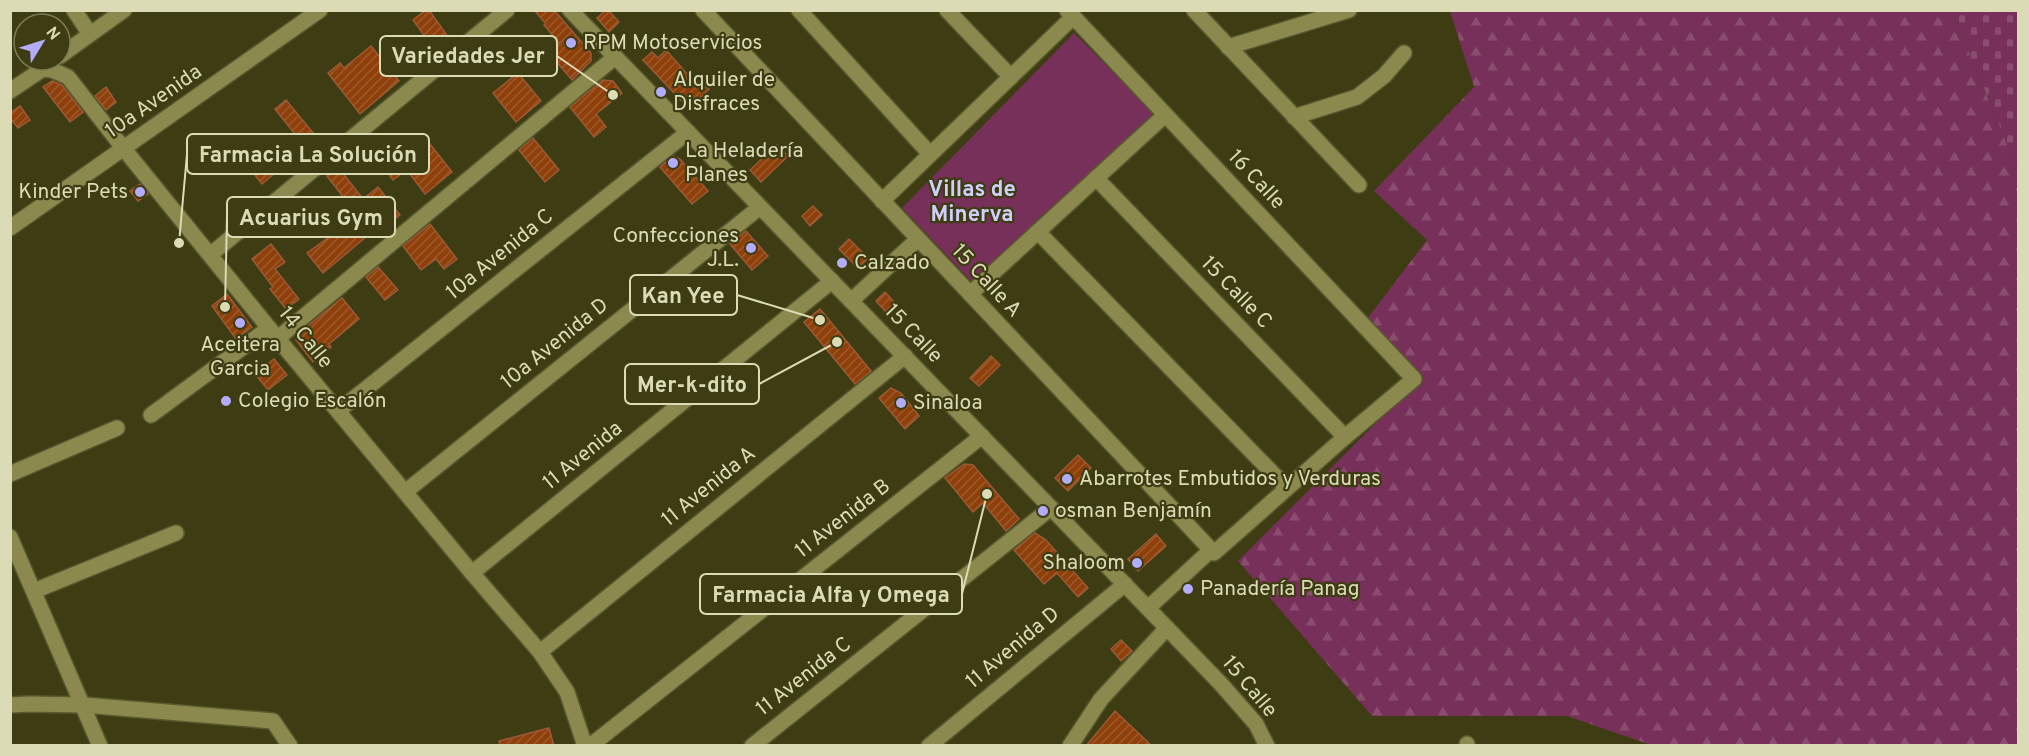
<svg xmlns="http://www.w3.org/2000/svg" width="2029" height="756" viewBox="0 0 2029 756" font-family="Overpass,sans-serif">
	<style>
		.forest { fill: url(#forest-firs) }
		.cemetery { fill: url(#cemetery-stones) }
		.park { fill: #773059 }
		.building { fill: url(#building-hatch); stroke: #9b5a37; stroke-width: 1.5 }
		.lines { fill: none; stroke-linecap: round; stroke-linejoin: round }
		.minor-casing { stroke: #595930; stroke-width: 18 }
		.minor { stroke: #8b894d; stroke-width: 15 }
		.poi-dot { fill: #b3adf9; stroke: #3d3c13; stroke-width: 2 }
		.labels { text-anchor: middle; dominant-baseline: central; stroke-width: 4.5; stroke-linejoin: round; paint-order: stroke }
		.poi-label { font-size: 21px; fill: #dbdbb6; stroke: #3d3c13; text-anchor: start }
		.street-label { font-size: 21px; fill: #dbdbb6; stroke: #3d3c13 }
		.neighbourhood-label { font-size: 22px; font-weight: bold; fill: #d0cefa; stroke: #3d3c13 }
		.leader { fill: none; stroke: #dbdbb6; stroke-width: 2 }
		.callout-dot { fill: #dbdbb6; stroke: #3d3c13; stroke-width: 2 }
		.callout { fill: #3d3c13; stroke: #dbdbb6; stroke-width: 2 }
		.callout-label { font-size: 22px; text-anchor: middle; font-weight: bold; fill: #dbdbb6 }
	</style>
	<defs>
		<pattern id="forest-firs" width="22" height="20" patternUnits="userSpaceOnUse" patternTransform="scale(1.5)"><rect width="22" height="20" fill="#773059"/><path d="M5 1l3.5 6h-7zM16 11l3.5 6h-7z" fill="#8a4d6f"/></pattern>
		<pattern id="cemetery-stones" width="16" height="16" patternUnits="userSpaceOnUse" patternTransform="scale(1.5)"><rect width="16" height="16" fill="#773059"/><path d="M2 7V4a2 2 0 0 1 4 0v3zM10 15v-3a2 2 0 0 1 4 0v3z" fill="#8a4d6f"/></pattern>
		<pattern id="building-hatch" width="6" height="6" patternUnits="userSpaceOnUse" patternTransform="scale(1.5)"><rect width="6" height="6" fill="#8e3f0a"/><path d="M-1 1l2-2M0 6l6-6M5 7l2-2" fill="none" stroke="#9d5a2b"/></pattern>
	</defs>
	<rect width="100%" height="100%" fill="#3d3c13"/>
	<polygon class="forest" points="1450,11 1952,11 2018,171 2018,745 1654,746 1567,716 1372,716 1238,561 1419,380 1361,327 1427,240 1374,191 1474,87"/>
	<polygon class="cemetery" points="1952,11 2018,11 2018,171"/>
	<polygon class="park" points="1074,33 1156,115 976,286 902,208"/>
	<g class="building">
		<polygon points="426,10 429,10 451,41 436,52 413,20"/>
		<polygon points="534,10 554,10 591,53 591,61 572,80 549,53 560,44 544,25 546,24"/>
		<polygon points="606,10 608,10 619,22 609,32 597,18"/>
		<polygon points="371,46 399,81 360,114 328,73 340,63 344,68"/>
		<polygon points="666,50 696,84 701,80 709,89 689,109 643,60 652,52 658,58"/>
		<polygon points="518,73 541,101 516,122 493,93"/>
		<polygon points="603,80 613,81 622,93 596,114 606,127 594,137 570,107"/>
		<polygon points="52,81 62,85 83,112 70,122 43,87"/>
		<polygon points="106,87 116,102 106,110 95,96"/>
		<polygon points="286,100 319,140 307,149 275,109"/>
		<polygon points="20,106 30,120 18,128 10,118 10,113"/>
		<polygon points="377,134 405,171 393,180 365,142"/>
		<polygon points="533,138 559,170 545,182 519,150"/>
		<polygon points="249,139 275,173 262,184 235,150"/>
		<polygon points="430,144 452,172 425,194 403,165"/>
		<polygon points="777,145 788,156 761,182 750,170"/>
		<polygon points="673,156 680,159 708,191 692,204 660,167"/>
		<polygon points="338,167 363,199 378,187 400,215 388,225 385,221 323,273 307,253 332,235 326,227 351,207 327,176"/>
		<polygon points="140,184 148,194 138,201 130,191"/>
		<polygon points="813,206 822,215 810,226 802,216"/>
		<polygon points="430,224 457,259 444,269 436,259 421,270 403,246"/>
		<polygon points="746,231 768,256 752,270 730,244"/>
		<polygon points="849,239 868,258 858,268 839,249"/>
		<polygon points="271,244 285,262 275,269 299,299 286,309 270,289 273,287 252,259"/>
		<polygon points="378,267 398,290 385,300 366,277"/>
		<polygon points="885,292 895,303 886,312 876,301"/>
		<polygon points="227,294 252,327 236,339 212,306"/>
		<polygon points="342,298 359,319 329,344 331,347 313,362 296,340 298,334"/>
		<polygon points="820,309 871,371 855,384 804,322"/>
		<polygon points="991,356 1000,365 979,386 970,378"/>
		<polygon points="274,359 287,375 268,390 255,374"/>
		<polygon points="891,388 901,393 919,416 905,429 879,398"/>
		<polygon points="1078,455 1091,468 1068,491 1055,478"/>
		<polygon points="964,464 973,465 1019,519 1006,531 983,503 973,512 945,478"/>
		<polygon points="1035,533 1046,540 1088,588 1078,597 1057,573 1044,584 1014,550"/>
		<polygon points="1156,534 1166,546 1138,571 1128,559"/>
		<polygon points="1121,640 1132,651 1121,661 1111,649"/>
		<polygon points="1115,711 1152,746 1086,746"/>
		<polygon points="549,728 554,746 500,746 499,741"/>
	</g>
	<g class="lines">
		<g class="minor-casing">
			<g id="minor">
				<polyline points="74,10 90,34"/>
				<polyline points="570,10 1221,684 1256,724 1267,746"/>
				<polyline points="703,10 1214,553 1345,437 1414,379 1067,10"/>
				<polyline points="799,10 930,154"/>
				<polyline points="947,10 1011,77"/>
				<polyline points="1194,10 1359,185"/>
				<polyline points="1228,47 1349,10"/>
				<polyline points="60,56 124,10"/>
				<polyline points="43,69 52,70 68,77 124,149 269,328 472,573 540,652 567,692 585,746"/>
				<polyline points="10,91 50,64"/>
				<polyline points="1294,117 1357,97 1384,76 1404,53"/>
				<polyline points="1096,178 1345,437"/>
				<polyline points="882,201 1073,17"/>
				<polyline points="10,228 320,10"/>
				<polyline points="1038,232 1287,488"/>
				<polyline points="210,255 507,10"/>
				<polyline points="970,294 1165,115"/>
				<polyline points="851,301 918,239"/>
				<polyline points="278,338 615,57"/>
				<polyline points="338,411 688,132"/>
				<polyline points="151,415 269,328"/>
				<polyline points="10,474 117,428"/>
				<polyline points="405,492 760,207"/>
				<polyline points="10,537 100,746"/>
				<polyline points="472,573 832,281"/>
				<polyline points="34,591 176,533"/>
				<polyline points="1148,608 1211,550"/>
				<polyline points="540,652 905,356"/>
				<polyline points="10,705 29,704 84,705 273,721 290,746"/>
				<polyline points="1467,744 1467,746"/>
				<polyline points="590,746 982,436"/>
				<polyline points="752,746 1051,508"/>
				<polyline points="929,746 1125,584"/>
				<polyline points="1070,746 1101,699 1167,628"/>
			</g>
		</g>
		<use href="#minor" class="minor"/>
	</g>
	<g class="poi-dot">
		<circle cx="571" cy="43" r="6"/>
		<circle cx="661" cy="92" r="6"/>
		<circle cx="673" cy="163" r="6"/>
		<circle cx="140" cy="192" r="6"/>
		<circle cx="751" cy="248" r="6"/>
		<circle cx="842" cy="263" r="6"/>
		<circle cx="240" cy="323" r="6"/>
		<circle cx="226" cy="401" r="6"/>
		<circle cx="901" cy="403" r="6"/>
		<circle cx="1067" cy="479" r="6"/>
		<circle cx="1043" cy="511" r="6"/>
		<circle cx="1137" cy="563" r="6"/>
		<circle cx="1188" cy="589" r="6"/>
	</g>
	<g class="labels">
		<g class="poi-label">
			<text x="583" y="43">RPM Motoservicios</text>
			<text x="673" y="80">Alquiler de<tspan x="673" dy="24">Disfraces</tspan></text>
			<text x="685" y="151">La Heladería<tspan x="685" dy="24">Planes</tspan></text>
			<text x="128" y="192" text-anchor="end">Kinder Pets</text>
			<text x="739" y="236" text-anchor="end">Confecciones<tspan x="739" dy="24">J.L.</tspan></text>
			<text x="854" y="263">Calzado</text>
			<text x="240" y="345" text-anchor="middle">Aceitera<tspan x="240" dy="24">Garcia</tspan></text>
			<text x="238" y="401">Colegio Escalón</text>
			<text x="913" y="403">Sinaloa</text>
			<text x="1079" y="479">Abarrotes Embutidos y Verduras</text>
			<text x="1055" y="511">osman Benjamín</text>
			<text x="1125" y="563" text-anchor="end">Shaloom</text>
			<text x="1200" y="589">Panadería Panag</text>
		</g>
		<g class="street-label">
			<text transform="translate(154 102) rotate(-35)">10a Avenida</text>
			<text transform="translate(1256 180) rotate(47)">16 Calle</text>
			<text transform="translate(500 255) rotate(-39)">10a Avenida C</text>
			<text transform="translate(986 281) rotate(47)">15 Calle A</text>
			<text transform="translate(1236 293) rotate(46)">15 Calle C</text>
			<text transform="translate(913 334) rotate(46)">15 Calle</text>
			<text transform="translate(305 338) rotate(51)">14 Calle</text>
			<text transform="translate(555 344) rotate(-39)">10a Avenida D</text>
			<text transform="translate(583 456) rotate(-39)">11 Avenida</text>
			<text transform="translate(709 487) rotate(-39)">11 Avenida A</text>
			<text transform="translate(843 519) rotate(-38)">11 Avenida B</text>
			<text transform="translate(1013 648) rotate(-40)">11 Avenida D</text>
			<text transform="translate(804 677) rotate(-38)">11 Avenida C</text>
			<text transform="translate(1249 687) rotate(50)">15 Calle</text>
		</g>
		<g class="neighbourhood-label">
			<text x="972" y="190">Villas de<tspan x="972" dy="25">Minerva</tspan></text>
		</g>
	</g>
	<path class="leader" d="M613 95L557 56M179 243L187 154M225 307L227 217M820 320L737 295M837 342L759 384M987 494L962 594"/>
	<g class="callout-dot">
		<circle cx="613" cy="95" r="6"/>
		<circle cx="179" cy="243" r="6"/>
		<circle cx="225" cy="307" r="6"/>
		<circle cx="820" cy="320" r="6"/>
		<circle cx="837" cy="342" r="6"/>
		<circle cx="987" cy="494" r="6"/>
	</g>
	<g class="callout">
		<rect x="380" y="36" width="177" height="40" rx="6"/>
		<rect x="187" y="134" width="242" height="40" rx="6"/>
		<rect x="227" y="197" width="168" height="40" rx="6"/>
		<rect x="630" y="275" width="107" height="40" rx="6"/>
		<rect x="625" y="364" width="134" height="40" rx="6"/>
		<rect x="700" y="574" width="262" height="40" rx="6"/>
	</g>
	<g class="callout-label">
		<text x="468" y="63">Variedades Jer</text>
		<text x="308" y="162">Farmacia La Solución</text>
		<text x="311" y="225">Acuarius Gym</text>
		<text x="683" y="303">Kan Yee</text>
		<text x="692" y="392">Mer-k-dito</text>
		<text x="831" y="602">Farmacia Alfa y Omega</text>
	</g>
	<rect width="2029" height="756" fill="none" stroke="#dbdbb6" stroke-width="24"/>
	<g transform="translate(42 42) rotate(52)"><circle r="28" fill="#3d3c13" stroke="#7c7c54" stroke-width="1.5"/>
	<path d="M0-4.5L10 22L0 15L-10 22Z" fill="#b3adf9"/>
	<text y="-9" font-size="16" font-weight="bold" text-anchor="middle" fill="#dbdbb6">N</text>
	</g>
</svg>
